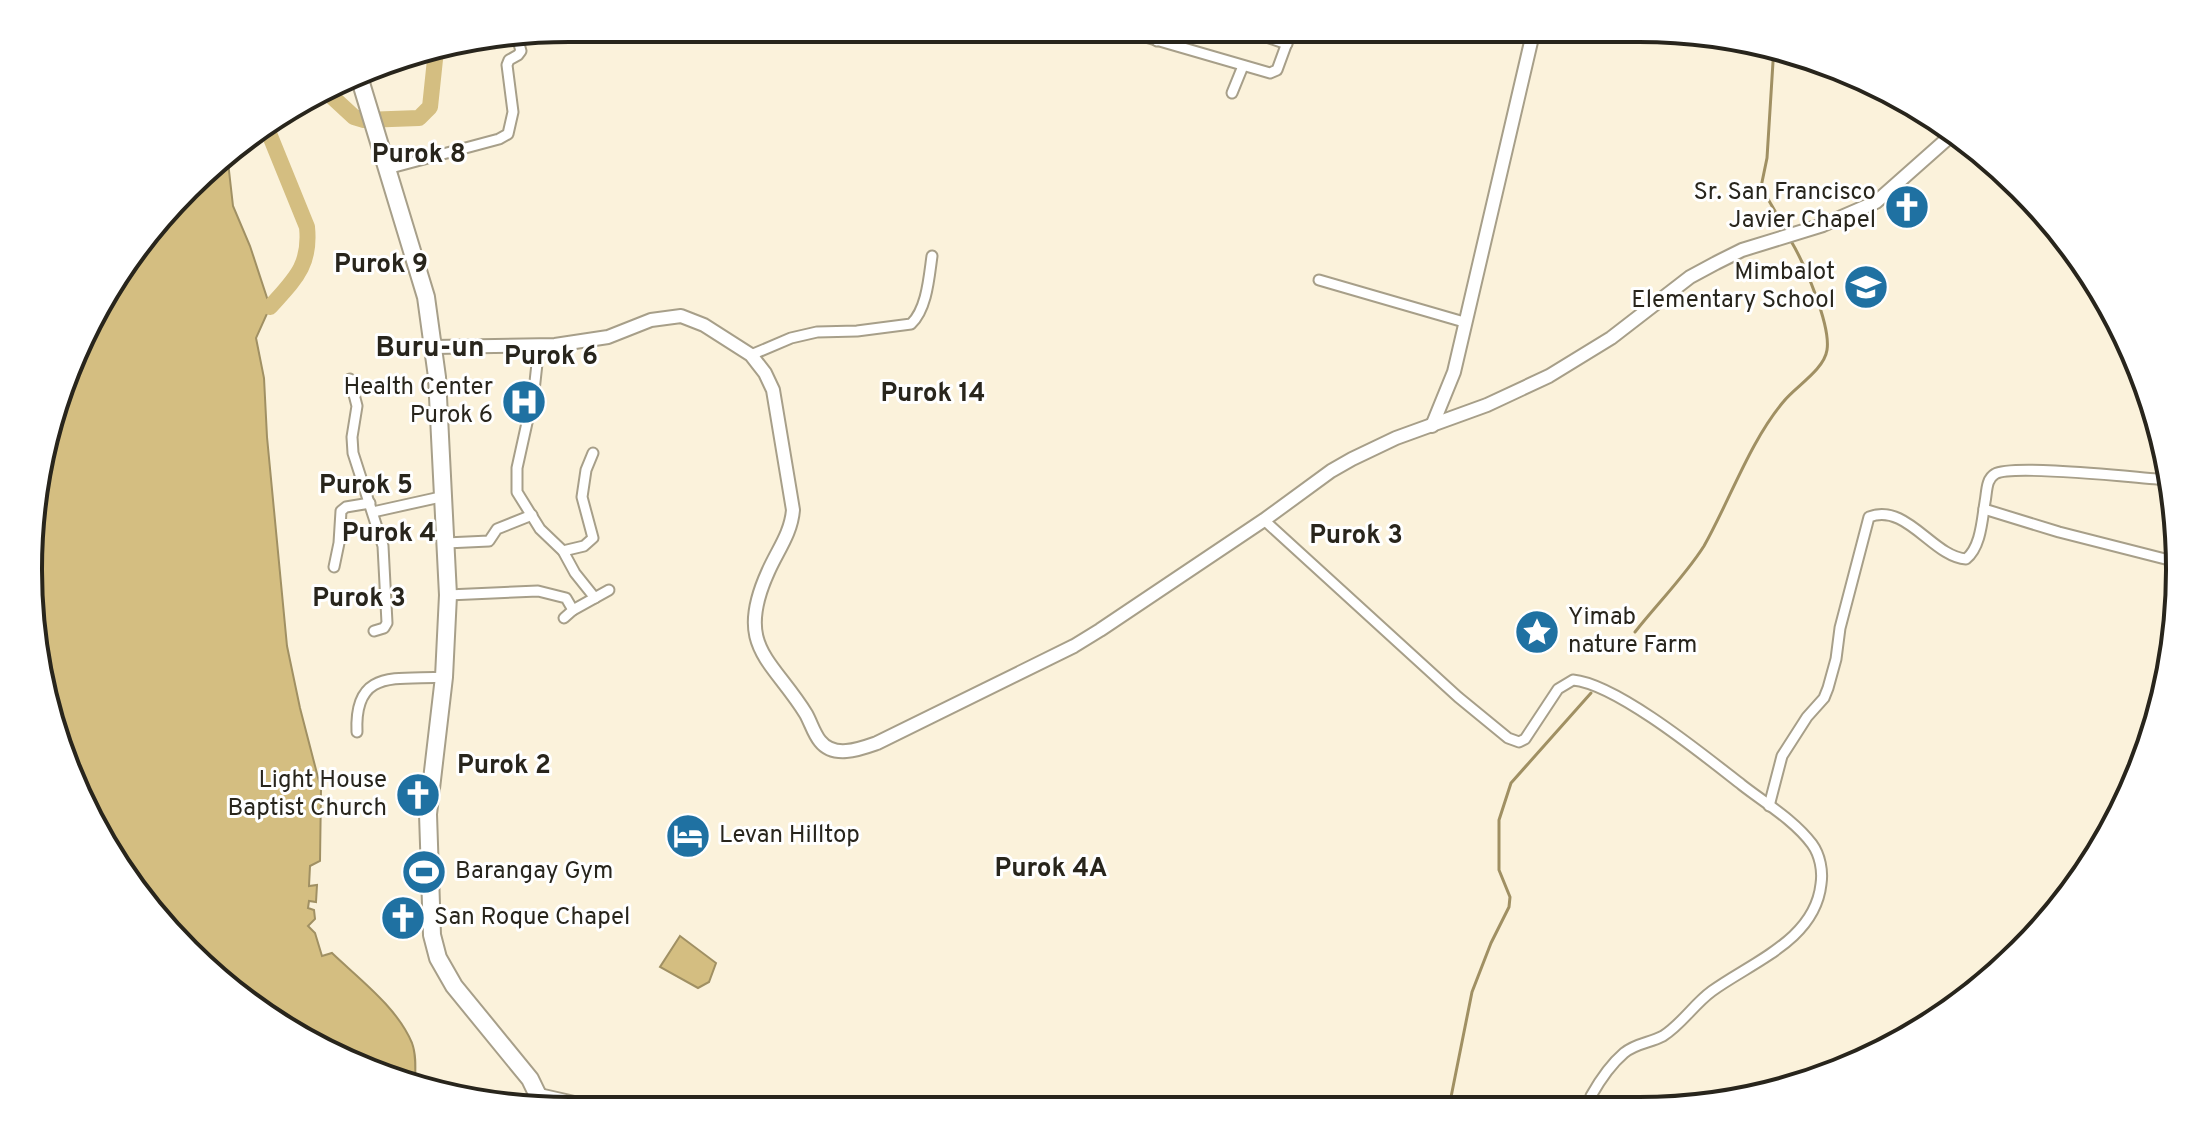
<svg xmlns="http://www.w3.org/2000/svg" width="2208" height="1139" viewBox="0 0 2208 1139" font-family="Overpass,sans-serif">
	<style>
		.water { fill: #d4be81; stroke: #a09063; stroke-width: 2 }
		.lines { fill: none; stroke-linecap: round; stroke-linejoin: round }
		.stream { stroke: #a09063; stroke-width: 3 }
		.river { stroke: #d4be81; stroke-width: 16 }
		.minor-casing { stroke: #a79f89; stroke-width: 13 }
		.tertiary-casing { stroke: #a79f89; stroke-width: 16 }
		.trunk-casing { stroke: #a79f89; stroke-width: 20 }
		.minor { stroke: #fff; stroke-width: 9 }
		.tertiary { stroke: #fff; stroke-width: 12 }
		.trunk { stroke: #fff; stroke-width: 16 }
		.labels { text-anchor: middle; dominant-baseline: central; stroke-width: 6; stroke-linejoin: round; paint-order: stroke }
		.poi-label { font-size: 24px; fill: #28251c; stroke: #fff; text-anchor: end }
		.neighbourhood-label { font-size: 26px; font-weight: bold; fill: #28251c; stroke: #fff }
		.quarter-label { font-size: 28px; font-weight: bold; fill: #28251c; stroke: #fff }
		.rim { fill: none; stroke: #28251c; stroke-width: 4 }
	</style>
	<rect width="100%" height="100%" fill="#fbf2db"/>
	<g class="water">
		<path d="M227,153L233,206L250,246L270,307L256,338L264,378L267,437L287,646L300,708L321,789L320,861L310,866L309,886L317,885L316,902L309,901L308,908L314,910L315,919L308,926L315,933L322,956L332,953C359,979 397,1007 412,1043C417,1056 415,1073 415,1087L330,1055L240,999L163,927L69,777L29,605L46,430L119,269Z"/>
		<polygon points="680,936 716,963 709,982 698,988 660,967"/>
	</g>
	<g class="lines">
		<g class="stream">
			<polyline points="1774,46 1767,158 1761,187 1786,230"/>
			<path d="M1635,632C1657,604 1685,576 1704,546C1730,500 1750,441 1784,401C1795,387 1824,370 1827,350C1831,325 1804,263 1791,241"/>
			<polyline points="1449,1107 1472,992 1491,943 1509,907 1510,897 1499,870 1499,820 1511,783 1591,693"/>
		</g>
		<g class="river">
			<polyline points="328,93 354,117 364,120 419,118 430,107 436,50"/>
			<path d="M266,126L307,227C311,266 294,280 270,307"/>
		</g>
		<g class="minor-casing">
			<g id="minor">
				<polyline points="1118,29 1270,73 1277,70 1292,29"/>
				<polyline points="1243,29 1287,44"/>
				<polyline points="1157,41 1161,29"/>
				<polyline points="1232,93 1243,66"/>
				<polyline points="387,169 499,139 508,134 513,112 507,65 509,60 518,55 521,51 517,37"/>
				<polyline points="1319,280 1464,322"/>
				<polyline points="539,345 534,391 517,468 517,492 540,529 563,551 575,573 595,598"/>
				<path d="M751,355L791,338L817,332L857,331L911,324C927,309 929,277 932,256"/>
				<polyline points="350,379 357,406 352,437 353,453 383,546 387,623 384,628 374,631"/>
				<polyline points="1984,509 2059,532 2177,562"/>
				<polyline points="373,512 445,496"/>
				<path d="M1264,520L1458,697L1508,738L1519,742L1525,739L1558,689L1573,680C1617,684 1706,757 1742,785C1765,803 1794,820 1812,844C1820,855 1823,871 1821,884C1815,940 1752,962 1712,991C1694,1004 1682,1024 1663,1036C1650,1043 1636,1043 1624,1053C1610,1065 1600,1080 1591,1096"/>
				<polyline points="446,543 489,541 497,529 532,515"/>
				<polyline points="563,551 584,546 593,538 582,497 586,470 593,453"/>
				<polyline points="334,567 339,543 341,511 346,507 370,503"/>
				<polyline points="448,595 538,591 566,598 573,610 564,618"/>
				<polyline points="573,610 609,590"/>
				<path d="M357,732C354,668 396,680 444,677"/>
				<path d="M1769,806L1782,756L1807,717L1824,698L1828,688L1836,659L1840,628L1869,517C1906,502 1933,557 1966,559C1981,547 1982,520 1985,502C1987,492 1986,479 1995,474C2012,464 2130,477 2157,479L2172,483"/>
				<polyline points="537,1093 612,1110"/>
			</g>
		</g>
		<g class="tertiary-casing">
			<g id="tertiary">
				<path d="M434,347L555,345L608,337L651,320L681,316L704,325L751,355L765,373L773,390L793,510C791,534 777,551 768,572C734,647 772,659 806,714C811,723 814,734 820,741C834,759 860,749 877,743L1074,646L1100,630L1264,520L1331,471L1352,459L1396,438L1487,405L1549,376L1611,338L1690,277L1716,263L1742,250L1823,225L1876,202L1955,132"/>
				<polyline points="1432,426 1454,372 1534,29"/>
			</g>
		</g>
		<g class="trunk-casing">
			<polyline id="trunk" points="357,77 361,83 426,297 437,377 448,595 444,677 428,814 432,935 438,958 454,986 530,1079 545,1110"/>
		</g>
		<use href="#minor" class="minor"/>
		<use href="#tertiary" class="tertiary"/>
		<use href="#trunk" class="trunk"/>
	</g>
	<defs>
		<g id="church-disc" transform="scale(2.3)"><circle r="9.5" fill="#1f71a2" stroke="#fff"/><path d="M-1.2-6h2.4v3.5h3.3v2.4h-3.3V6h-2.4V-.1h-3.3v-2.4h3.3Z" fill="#fff"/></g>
		<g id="school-disc" transform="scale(2.3)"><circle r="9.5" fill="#1f71a2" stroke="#fff"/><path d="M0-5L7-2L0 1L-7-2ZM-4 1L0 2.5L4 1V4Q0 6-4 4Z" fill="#fff"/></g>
		<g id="hospital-disc" transform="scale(2.3)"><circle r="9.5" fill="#1f71a2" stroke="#fff"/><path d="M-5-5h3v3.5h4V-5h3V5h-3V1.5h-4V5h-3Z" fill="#fff"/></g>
		<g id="sight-disc" transform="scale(2.3)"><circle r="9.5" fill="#1f71a2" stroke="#fff"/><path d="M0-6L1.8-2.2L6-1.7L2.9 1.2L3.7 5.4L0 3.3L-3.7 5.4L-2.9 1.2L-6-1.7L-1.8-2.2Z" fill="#fff"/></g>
		<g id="hotel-disc" transform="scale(2.3)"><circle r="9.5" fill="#1f71a2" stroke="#fff"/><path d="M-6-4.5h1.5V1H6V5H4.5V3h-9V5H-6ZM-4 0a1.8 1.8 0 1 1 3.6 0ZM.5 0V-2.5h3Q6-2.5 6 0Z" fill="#fff"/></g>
		<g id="stadium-disc" transform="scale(2.3)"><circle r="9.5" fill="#1f71a2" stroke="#fff"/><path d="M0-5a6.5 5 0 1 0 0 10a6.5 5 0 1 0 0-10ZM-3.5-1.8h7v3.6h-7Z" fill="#fff"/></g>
	</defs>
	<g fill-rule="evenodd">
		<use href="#church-disc" x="1907" y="207"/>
		<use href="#school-disc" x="1866" y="287"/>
		<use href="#hospital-disc" x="524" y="402"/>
		<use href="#sight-disc" x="1537" y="632"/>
		<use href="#church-disc" x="418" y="795"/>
		<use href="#hotel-disc" x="688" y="836"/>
		<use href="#stadium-disc" x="424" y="872"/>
		<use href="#church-disc" x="403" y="918"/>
	</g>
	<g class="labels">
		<g class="poi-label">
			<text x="1876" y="193">Sr. San Francisco<tspan x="1876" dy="28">Javier Chapel</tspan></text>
			<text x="1835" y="273">Mimbalot<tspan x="1835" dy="28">Elementary School</tspan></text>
			<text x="493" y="388">Health Center<tspan x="493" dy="28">Purok 6</tspan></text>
			<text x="1568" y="618" text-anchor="start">Yimab<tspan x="1568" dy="28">nature Farm</tspan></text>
			<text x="387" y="781">Light House<tspan x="387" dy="28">Baptist Church</tspan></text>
			<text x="719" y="836" text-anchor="start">Levan Hilltop</text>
			<text x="455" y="872" text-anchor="start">Barangay Gym</text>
			<text x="434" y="918" text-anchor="start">San Roque Chapel</text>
		</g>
		<g class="neighbourhood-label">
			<text x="419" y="155">Purok 8</text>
			<text x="381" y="265">Purok 9</text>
			<text x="551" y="357">Purok 6</text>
			<text x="933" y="394">Purok 14</text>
			<text x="366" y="486">Purok 5</text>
			<text x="389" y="534">Purok 4</text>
			<text x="1356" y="536">Purok 3</text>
			<text x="359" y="599">Purok 3</text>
			<text x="504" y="766">Purok 2</text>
			<text x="1051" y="869">Purok 4A</text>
		</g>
		<g class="quarter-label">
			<text x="430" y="349">Buru-un</text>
		</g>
	</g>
	<path d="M0 0H2208V1139H0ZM569 42H1639A527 527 0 0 1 2166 569V570A527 527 0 0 1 1639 1097H569A527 527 0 0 1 42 570V569A527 527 0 0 1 569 42Z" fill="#fff" fill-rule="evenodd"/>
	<path class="rim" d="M569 42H1639A527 527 0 0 1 2166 569V570A527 527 0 0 1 1639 1097H569A527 527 0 0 1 42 570V569A527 527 0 0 1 569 42Z"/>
</svg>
